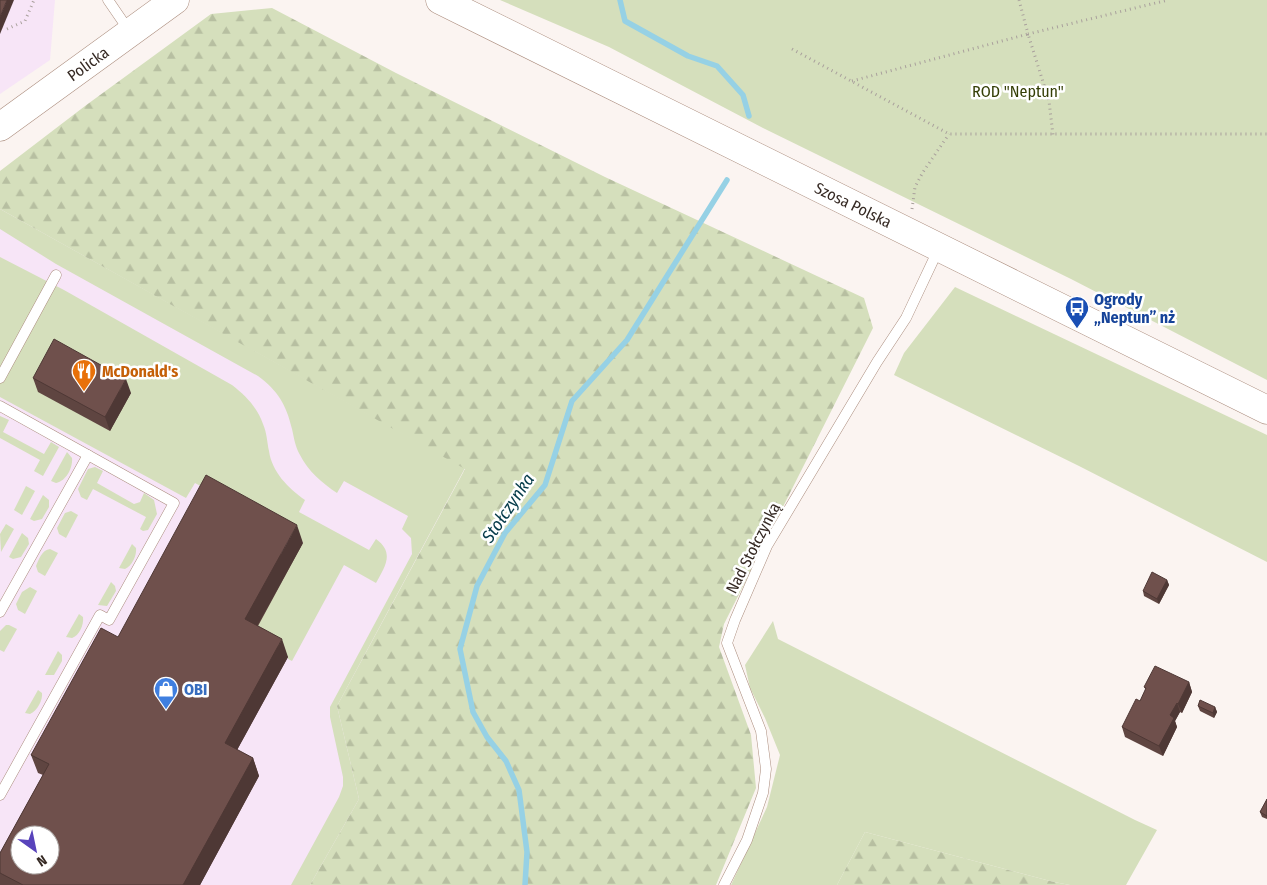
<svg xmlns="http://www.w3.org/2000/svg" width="1267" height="885" viewBox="0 0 1267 885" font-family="'Fira Sans Condensed',sans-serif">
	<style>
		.commercial { fill: #f7e5f7; fill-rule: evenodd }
		.green { fill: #d5dfbc }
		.forest { fill: url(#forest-firs) }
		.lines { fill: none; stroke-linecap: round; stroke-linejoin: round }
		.stream { stroke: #96d1e5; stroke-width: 5.5 }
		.lane-casing { stroke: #ab8d7e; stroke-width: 11 }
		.secondary-casing { stroke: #ab8d7e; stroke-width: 29 }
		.path { stroke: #a9a09c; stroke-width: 3; stroke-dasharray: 1 4; stroke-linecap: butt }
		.lane { stroke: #fff; stroke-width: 10 }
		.secondary { stroke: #fff; stroke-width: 28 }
		.wall { fill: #5f4541 }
		.shaded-wall { fill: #4e3835 }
		.building { fill: #6f504c; stroke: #4e3835; fill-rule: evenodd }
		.labels { text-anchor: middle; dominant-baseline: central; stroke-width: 5; stroke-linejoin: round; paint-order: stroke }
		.street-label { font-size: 16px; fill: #352923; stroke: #fff }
		.park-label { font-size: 16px; fill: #353f07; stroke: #fff }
		.transit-label { font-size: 16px; font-weight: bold; fill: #164399; stroke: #fff; text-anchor: start }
		.food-label { font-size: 16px; font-weight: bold; fill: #c56008; stroke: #fff; text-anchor: start }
		.shop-label { font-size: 16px; font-weight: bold; fill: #366cbe; stroke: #fff; text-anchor: start }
		.water-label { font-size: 18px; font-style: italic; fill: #053b4a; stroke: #fff }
	</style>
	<defs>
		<pattern id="forest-firs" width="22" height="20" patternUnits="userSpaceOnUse" patternTransform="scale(1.25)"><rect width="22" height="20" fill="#d5dfbc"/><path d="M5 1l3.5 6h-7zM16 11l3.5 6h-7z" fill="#b7bfa1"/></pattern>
	</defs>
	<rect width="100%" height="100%" fill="#fbf4f1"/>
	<g class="commercial">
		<polygon points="0,0 55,0 50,60 0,94"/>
		<path d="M0,209L465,468L337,706L359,799L310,885H0ZM20,835H50V865H20Z"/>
	</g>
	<g class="green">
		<polygon points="500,0 1267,0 1267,380 1071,279 763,128 609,47"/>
		<path d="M0,209L465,468L337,706L359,799L310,885H291L339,797L343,786V777L330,717V707L412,554L411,538L402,529L408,516L344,481L337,493C322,483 308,471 300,455C295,446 294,438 292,429C286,404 278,391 258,376L56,264L0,229Z"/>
		<path d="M0,257L64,290L232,385C246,396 257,407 263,424C267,433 267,442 269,451C272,472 288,488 305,500L299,512L369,550L376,539C395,553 385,566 376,583L344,565L292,661L288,659V657L251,637L303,542L195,483L186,498L0,397Z"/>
		<polygon points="955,287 1267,435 1267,562 1079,466 894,375 904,353"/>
		<polygon points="0,416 9,420 3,432 44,454 51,442 59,447 43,476 34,471 40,460 0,438"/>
		<path d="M67,452L72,458C73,468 66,481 56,483L51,481Z"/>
		<polygon points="95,467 103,471 97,483 134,504 140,502 144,493 154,500 157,514 148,530 143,531 140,529 146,517 93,489 87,500 81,497 78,489 88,469"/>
		<polygon points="26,486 35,491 22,515 14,510"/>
		<polygon points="43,495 49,500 49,507 42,519 34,521 30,519"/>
		<polygon points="71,511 78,515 66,538 59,534 57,528 65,513"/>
		<polygon points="6,524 14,529 1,552 0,534"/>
		<polygon points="22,533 28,538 29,544 21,557 13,559 9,557"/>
		<path d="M132,544L136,548C137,555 132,566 125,569L119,568Z"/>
		<path d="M50,549L58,553L45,576L38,572L36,566C39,559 42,550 50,549Z"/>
		<polygon points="111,582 115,586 116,591 107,606 98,605"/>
		<polygon points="30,587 37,591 25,614 18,610 16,604 22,592"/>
		<path d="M79,614L83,617C84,625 79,636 72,638L66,637Z"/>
		<polygon points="773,621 778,639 1135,820 1157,830 1126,885 1070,885 1054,882 865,832 837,885 731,885 767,807 780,755 765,718 750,688 745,665"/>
		<polygon points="6,625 9,625 17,629 4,652 0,650 0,631"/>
		<polygon points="58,651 62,655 62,661 54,675 45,675"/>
		<path d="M38,690L42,693C43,700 37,711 30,714L25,713Z"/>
	</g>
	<g class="forest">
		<polygon points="272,8 396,73 605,177 864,298 873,328 724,624 719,647 751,735 756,788 716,885 310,885 359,799 337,706 465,469 0,209 0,171 85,106 211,14"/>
		<polygon points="865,832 1054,882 1070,885 837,885"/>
	</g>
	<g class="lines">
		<g class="stream">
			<polyline points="620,0 625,21 688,56 717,66 743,95 749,116"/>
			<polyline points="525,885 527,852 519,790 506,761 487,737 473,712 460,649 477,586 505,533 545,485 572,401 627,340 727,180"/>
		</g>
		<g class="lane-casing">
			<g id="lane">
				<polyline points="108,0 130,32"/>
				<polyline points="0,378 56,275"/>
				<polyline points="0,406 174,503 109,620 100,615 0,795"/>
				<polyline points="0,612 88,455"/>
				<polyline points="724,885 747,840 763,793 766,769 761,731 727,643 735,620 767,546 877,362 906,318 939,248"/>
			</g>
		</g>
		<g class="secondary-casing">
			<g id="secondary">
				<polyline points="440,0 1267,410"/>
				<polyline points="0,127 175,0"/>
			</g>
		</g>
		<g class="path">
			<polyline points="1019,0 1028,34 1168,0"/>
			<polyline points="7,29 25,21 34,0"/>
			<polyline points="792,49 949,134 1267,134"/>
			<polyline points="852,81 1028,34 1049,101 1053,135"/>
			<polyline points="912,209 915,187 923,172 949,134"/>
		</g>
		<use href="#lane" class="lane"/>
		<use href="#secondary" class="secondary"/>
	</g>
	<g class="wall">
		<polygon points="33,378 131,393 110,431 38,392"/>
		<polygon points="303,543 258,626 288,657 237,750 253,758 259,776 200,885 0,885 0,853 43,775 38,773 31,755 118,637"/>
		<polygon points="1167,580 1169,585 1159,604 1144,596 1143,591"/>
		<polygon points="1189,682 1192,692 1182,713 1180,712 1175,721 1177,727 1163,756 1125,737 1122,727 1140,701 1146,690 1144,687"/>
		<polygon points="1198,706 1215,707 1217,712 1214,718 1200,711"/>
		<polygon points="1267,799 1267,819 1262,817 1260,812"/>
	</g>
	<g class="shaded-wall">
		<polygon points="7,0 14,0 0,34 0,17"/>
		<polygon points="126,379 131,393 110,431 105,417"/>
		<polygon points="297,525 303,543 251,637 245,619"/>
		<polygon points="1167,580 1169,585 1159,604 1157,599"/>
		<polygon points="282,639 288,657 231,761 225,743"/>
		<polygon points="1189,682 1192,692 1182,713 1178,704"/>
		<polygon points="1177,703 1180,712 1175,721 1177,727 1163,756 1159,746 1170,715"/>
		<polygon points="1215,707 1217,712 1214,718 1213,713"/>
		<polygon points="253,758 259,776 200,885 183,885"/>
	</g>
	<g class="building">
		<polygon points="0,0 7,0 0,17"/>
		<polygon points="54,339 126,379 105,417 33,378"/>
		<path d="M206,475L297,525L245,619L282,639L225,743L253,758L183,885H23L0,873V853L49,764L31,755L101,628L118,637ZM20,835H50V865H20Z"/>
		<polygon points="1152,572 1167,580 1157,599 1143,591"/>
		<polygon points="1155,666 1189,682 1178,704 1177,703 1170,715 1174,718 1159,746 1122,727 1136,699 1140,701 1146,688 1144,687"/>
		<polygon points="1200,700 1215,707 1213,713 1198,706"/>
		<polygon points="1267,799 1267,816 1260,812"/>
	</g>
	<defs>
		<g id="bus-pin" transform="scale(1.25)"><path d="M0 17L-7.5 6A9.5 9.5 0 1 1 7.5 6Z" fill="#1a4fb4" stroke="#fff"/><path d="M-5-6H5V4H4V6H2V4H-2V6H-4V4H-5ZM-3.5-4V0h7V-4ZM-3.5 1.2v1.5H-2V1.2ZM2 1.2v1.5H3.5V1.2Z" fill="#fff"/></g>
		<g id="restaurant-pin" transform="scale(1.25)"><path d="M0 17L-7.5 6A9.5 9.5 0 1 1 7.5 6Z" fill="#e8710a" stroke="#fff"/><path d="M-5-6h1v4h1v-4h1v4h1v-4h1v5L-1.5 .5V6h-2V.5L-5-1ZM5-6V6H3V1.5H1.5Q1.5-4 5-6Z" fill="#fff"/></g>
		<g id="shop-pin" transform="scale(1.25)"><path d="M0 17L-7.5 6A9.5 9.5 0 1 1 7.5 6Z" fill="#3f7fe0" stroke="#fff"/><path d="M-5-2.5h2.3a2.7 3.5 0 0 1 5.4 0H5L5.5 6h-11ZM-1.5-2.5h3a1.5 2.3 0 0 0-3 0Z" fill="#fff"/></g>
	</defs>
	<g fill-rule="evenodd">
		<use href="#bus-pin" x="1077" y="308"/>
		<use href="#restaurant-pin" x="84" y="371"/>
		<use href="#shop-pin" x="166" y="689"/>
	</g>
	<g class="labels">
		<g class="street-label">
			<text transform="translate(88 64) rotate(-36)">Policka</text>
			<text transform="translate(853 205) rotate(26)">Szosa Polska</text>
			<text transform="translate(753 548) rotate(-63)">Nad Stołczynką</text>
		</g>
		<g class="park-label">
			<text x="1018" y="91">ROD "Neptun"</text>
		</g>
		<g class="transit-label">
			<text x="1094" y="299">Ogrody<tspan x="1094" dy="18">„Neptun” nż</tspan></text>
		</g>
		<g class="food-label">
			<text x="102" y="371">McDonald's</text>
		</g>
		<g class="shop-label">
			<text x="184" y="689">OBI</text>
		</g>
		<g class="water-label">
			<text transform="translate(508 508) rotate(-56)">Stołczynka</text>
		</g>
	</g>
	<g transform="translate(35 850) rotate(147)"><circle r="24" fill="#ffffff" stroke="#aea9a7"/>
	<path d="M0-4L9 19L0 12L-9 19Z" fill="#5843bb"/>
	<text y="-8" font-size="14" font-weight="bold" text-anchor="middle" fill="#352923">N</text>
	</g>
</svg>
